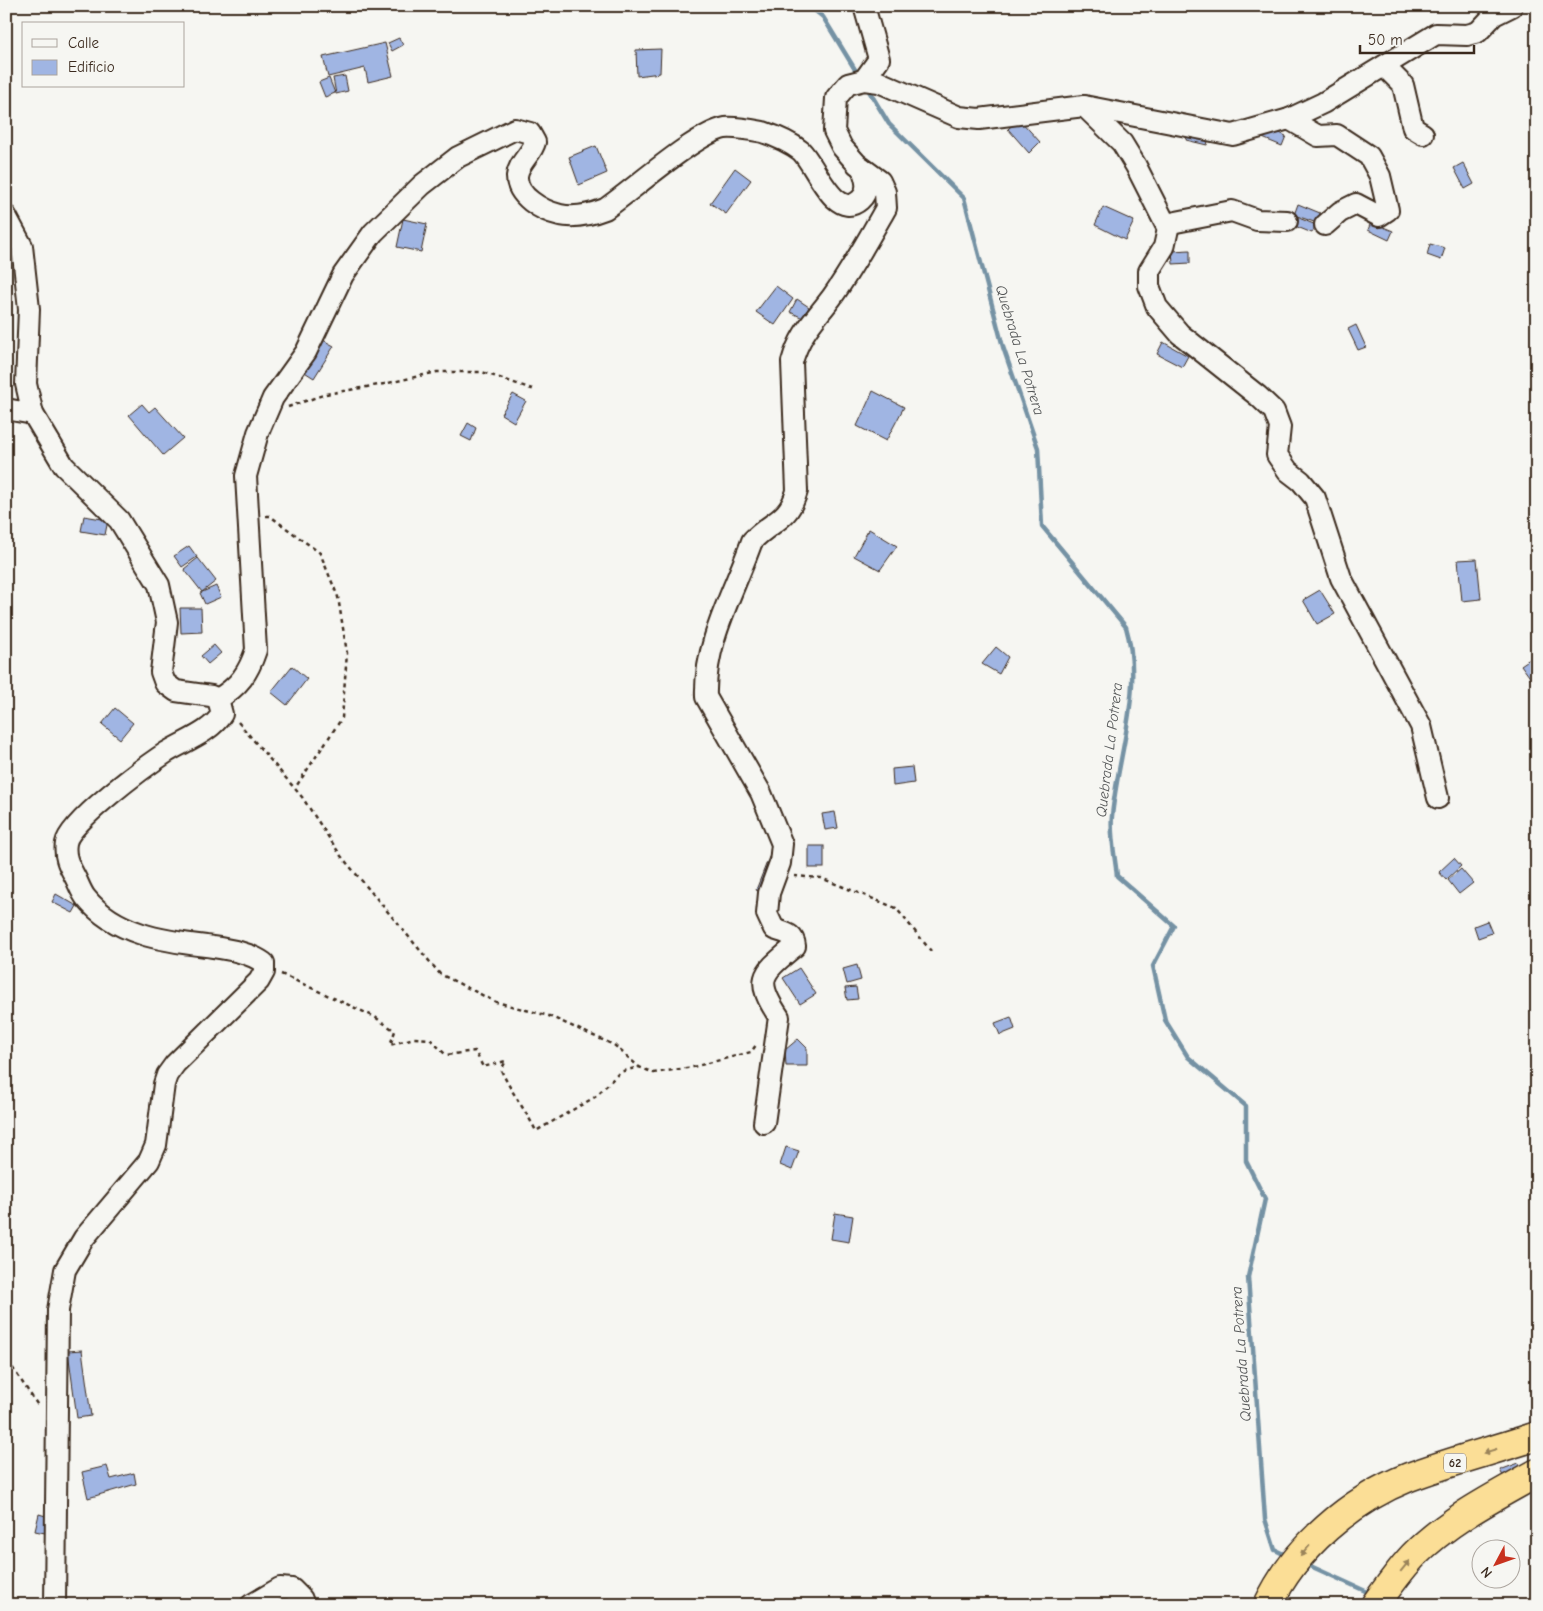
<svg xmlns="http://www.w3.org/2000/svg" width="1543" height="1611" viewBox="0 0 1543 1611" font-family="'Comic Neue',sans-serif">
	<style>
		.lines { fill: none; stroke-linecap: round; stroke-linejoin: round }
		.stream { stroke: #7592a4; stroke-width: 4.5 }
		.building { fill: #a0b5e3; stroke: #3b2a1e }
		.minor-casing { stroke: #3b2a1e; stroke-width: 24 }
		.highway-casing { stroke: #3b2a1e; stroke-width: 31 }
		.path { stroke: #3b2a1e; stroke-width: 2.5; stroke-dasharray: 4 4; stroke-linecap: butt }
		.minor { stroke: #f6f6f2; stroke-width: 20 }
		.highway { stroke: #fbde96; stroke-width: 28 }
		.oneway { fill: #9b845a }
		.labels { text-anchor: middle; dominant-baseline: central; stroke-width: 4; stroke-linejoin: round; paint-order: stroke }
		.shield { fill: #f6f6f2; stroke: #73675e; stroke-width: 1 }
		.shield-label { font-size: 12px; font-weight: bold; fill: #3b2a1e }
		.water-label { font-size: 15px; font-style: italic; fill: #535556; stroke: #f6f6f2 }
	</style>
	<rect width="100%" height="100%" fill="#f6f6f2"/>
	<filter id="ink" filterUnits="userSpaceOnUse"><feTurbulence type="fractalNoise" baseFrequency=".02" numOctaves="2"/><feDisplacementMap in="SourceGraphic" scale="10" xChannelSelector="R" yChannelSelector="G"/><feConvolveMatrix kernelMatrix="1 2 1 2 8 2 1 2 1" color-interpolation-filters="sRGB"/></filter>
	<g filter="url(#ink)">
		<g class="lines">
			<g class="stream">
				<polyline points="809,6 823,17 859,76"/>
				<path d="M866,86L889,124L964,198L1003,347L1038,448L1042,526L1126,627C1144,688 1118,754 1112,816C1110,835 1115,857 1117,876L1174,926L1153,966L1165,1020L1188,1057L1246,1106V1161L1265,1199L1248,1277L1265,1519L1275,1550L1288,1556"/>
				<polyline points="1306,1564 1372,1594"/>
			</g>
		</g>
		<g class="building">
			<polygon points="399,38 403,45 392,51 388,43"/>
			<polygon points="385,43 393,76 368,82 365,68 328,77 323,57"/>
			<polygon points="661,49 660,73 637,76 636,50"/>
			<polygon points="345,76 348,91 336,94 333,78"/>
			<polygon points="329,78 335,93 325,97 319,82"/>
			<polygon points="1019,119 1040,142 1029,153 1008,129"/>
			<polygon points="1265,126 1286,136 1282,146 1260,137"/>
			<polygon points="1189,128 1210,133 1207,145 1186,140"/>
			<polygon points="596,146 607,173 579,185 569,157"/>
			<polygon points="1463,163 1474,184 1465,189 1454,168"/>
			<polygon points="735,168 751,180 726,214 710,203"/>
			<polygon points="1298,204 1320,213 1317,223 1294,215"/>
			<polygon points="1103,207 1134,221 1125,240 1095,225"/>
			<polygon points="1294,216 1316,225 1312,233 1290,224"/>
			<polygon points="403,219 427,224 421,252 397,247"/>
			<polygon points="1371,222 1393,231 1389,240 1368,230"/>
			<polygon points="1430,244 1445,248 1441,260 1427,255"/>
			<polygon points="1190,250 1190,263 1173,264 1172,251"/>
			<polygon points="776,286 793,299 775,325 756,312"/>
			<polygon points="797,299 809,307 803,318 790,312"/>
			<polygon points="1356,325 1366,347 1358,350 1348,329"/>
			<polygon points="323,340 334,346 314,378 303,371"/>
			<polygon points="1163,342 1188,356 1182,367 1157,354"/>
			<polygon points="873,391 904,407 886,441 857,426"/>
			<polygon points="513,394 526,401 514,422 501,414"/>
			<polygon points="142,404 149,412 155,407 183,438 163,455 129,415"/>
			<polygon points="468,423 476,428 471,441 461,436"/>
			<polygon points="84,516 108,520 105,535 81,531"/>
			<polygon points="869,529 897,546 880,570 854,556"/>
			<polygon points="189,546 197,557 182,567 174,556"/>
			<polygon points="198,558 216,581 202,592 184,569"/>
			<polygon points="1477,559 1481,599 1462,601 1458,560"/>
			<polygon points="216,586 221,597 205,604 200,593"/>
			<polygon points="1320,590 1335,614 1317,624 1303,600"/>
			<polygon points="180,608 201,608 202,632 181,633"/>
			<polygon points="214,645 221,653 208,664 201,656"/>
			<polygon points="996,647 1008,657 999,674 982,664"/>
			<polygon points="1534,656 1537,660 1537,687 1521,665"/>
			<polygon points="292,666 307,679 287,705 271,692"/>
			<polygon points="115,708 133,723 120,739 102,724"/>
			<polygon points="912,767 914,783 893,786 892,769"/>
			<polygon points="835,812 838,828 825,830 822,814"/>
			<rect x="809" y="846" width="15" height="22"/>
			<polygon points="769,857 780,861 767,894 756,890"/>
			<polygon points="1454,858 1461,866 1446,880 1439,872"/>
			<polygon points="1461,869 1473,883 1459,894 1448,880"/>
			<polygon points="56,894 77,906 73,913 52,902"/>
			<polygon points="1487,921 1492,933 1478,938 1474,926"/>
			<polygon points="857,965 861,980 847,984 843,969"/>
			<polygon points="799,968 816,994 800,1004 783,978"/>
			<polygon points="856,987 858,999 847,1000 845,988"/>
			<polygon points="1011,1017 1015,1029 1000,1035 995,1023"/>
			<polygon points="798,1039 807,1048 807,1066 786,1066 785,1050"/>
			<polygon points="786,1147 799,1151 792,1170 780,1165"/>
			<polygon points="835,1213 853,1216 849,1242 831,1239"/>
			<polygon points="82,1350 91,1416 77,1418 68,1351"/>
			<polygon points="1519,1463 1521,1469 1503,1476 1500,1470"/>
			<polygon points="107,1466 111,1479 134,1473 136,1484 88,1498 82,1472"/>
			<polygon points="39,1514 49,1517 45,1533 35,1531"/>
		</g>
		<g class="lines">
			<g class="minor-casing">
				<g id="minor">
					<polyline points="864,6 879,59 864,80"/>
					<polyline points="1384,66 1403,85 1413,128 1423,134"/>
					<polyline points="1084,106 1122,143 1136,166 1168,229 1164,247 1149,271 1149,286 1157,307 1180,334 1258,396 1274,411 1280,427 1277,455 1288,471 1301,481 1315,498 1341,578 1421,726 1438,798"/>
					<polyline points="1289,119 1318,136 1337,135 1369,156 1380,176 1388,210 1379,216 1356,204 1340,212 1325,225"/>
					<path d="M6,216L22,246L29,309L26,384L33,414L64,466L119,520L159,585L167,622L161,672L165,683L176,691L211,696L218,699L222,714C211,732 185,741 167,752C147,765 69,822 66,843C64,855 68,864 74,875C78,882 81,892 86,898C115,934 163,941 206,946C226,949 247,951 264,963V972L259,981L175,1064L167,1075L164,1084L156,1145L149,1161L84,1238L65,1270L58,1310L55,1605"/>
					<polyline points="1166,224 1232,211 1257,220 1287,221"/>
					<polyline points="6,409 33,414"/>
					<path d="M218,699C239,686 248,674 256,650L246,476L258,433L273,398L306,352L343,275L373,233L422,185L458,157L515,129L530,133L535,142C532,154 518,163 517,176C516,196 542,211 560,215C574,218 592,214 605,209C633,190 696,133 725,128C737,127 752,130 763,132C775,136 791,143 801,151C815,164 835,222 860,200C870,191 866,179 862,168"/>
					<path d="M764,1123L779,1017C753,978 763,973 795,946C794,933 784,933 774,929L767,914L769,893L780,863L782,844L761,793L706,697C704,642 734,592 752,541C772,520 788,522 797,491L792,362C800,333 814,321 832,297C852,269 869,238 886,208L885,192L880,181L857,164L842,147L834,131L836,98L848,84L864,80L879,82L959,117L979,119L1084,106L1233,135L1289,119L1323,103L1436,34L1467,35L1478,32L1494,15L1512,6"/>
					<polyline points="251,1605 280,1588 292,1589 302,1599 303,1605"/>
				</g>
			</g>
			<g class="highway-casing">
				<g id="highway">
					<path d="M1268,1605C1295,1547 1351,1500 1409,1477C1451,1461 1495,1450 1537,1436"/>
					<path d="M1375,1605C1387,1588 1399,1571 1413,1556C1447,1521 1494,1497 1537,1473"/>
				</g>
			</g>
			<g class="path">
				<polyline points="288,407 326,394 384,384 437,372 482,372 535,390"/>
				<polyline points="266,516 270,516 320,553 338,597 347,653 342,718 295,788"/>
				<polyline points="238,722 302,797 341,856 440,974 496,1002 549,1016 614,1045 639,1067"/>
				<polyline points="794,876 821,878 896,908 931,951"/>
				<path d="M281,974L375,1017L395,1031L390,1045L414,1038L430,1039L446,1055L475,1051L483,1067L506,1061L501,1070C511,1092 525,1109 536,1131L595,1097L620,1072L639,1067L654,1073L693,1067L751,1052L756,1045"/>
				<polyline points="6,1363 12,1367 39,1407"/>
			</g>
			<use href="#minor" class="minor"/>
			<use href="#highway" class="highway"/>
		</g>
		<defs><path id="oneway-solid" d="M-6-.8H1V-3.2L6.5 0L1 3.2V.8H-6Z" transform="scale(1.25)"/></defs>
		<g class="oneway">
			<use href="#oneway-solid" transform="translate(1490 1451) rotate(162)"/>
			<use href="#oneway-solid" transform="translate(1305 1551) rotate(130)"/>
			<use href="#oneway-solid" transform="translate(1405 1566) rotate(-51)"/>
		</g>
	</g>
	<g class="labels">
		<rect class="shield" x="1444" y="1453.5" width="22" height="19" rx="4"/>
		<g class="shield-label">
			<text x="1455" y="1463">62</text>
		</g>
		<g class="water-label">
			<text transform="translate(1020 350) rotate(73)">Quebrada La Potrera</text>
			<text transform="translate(1109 750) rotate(-83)">Quebrada La Potrera</text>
			<text transform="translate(1241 1354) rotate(-94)">Quebrada La Potrera</text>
		</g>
	</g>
	<rect width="1543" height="1611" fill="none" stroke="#f6f6f2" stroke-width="25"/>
	<rect x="12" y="12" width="1518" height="1586" fill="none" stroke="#3b2a1e" stroke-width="2" filter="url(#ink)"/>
	<rect x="22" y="22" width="162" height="65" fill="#f6f6f2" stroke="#aba49d"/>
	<rect x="32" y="39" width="25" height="8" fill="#f6f6f2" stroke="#aba49d"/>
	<text x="68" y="48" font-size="15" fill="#3b2a1e">Calle</text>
	<rect x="32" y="60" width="25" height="15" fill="#a0b5e3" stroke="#aba49d"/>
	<text x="68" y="72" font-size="15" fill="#3b2a1e">Edificio</text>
	<g transform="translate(1496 1564) rotate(229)"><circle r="24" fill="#f6f6f2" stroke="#aba49d"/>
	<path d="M0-4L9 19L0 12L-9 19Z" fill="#c8321e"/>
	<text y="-8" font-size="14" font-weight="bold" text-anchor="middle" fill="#3b2a1e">N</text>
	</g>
	<path d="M1360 45v8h114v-8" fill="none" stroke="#3b2a1e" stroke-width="2.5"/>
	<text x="1368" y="45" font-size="15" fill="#3b2a1e" stroke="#f6f6f2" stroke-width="4" paint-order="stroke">50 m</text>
</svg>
